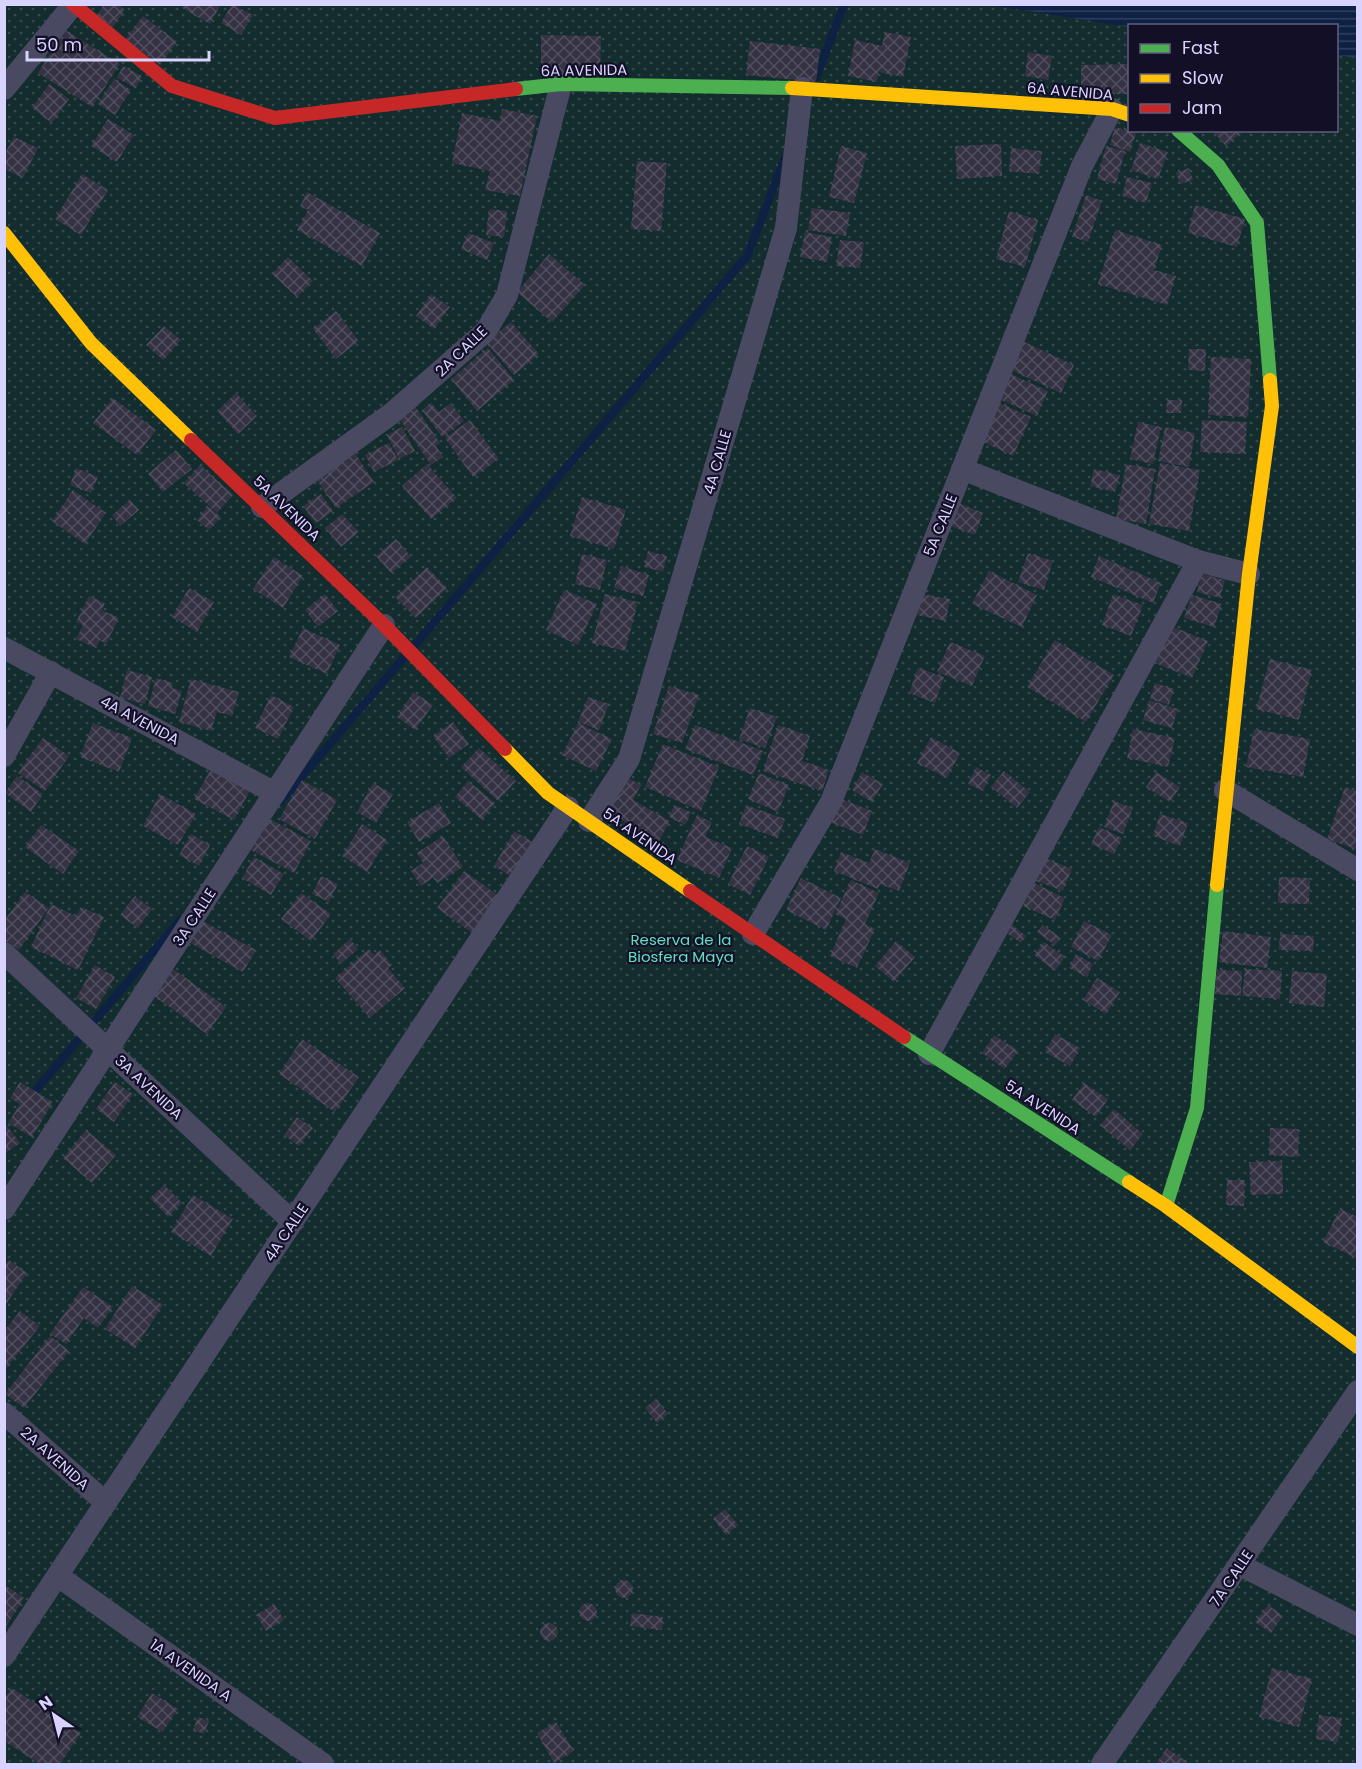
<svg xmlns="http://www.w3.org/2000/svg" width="1362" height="1769" viewBox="0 0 1362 1769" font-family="Poppins,sans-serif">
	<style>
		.park { fill: url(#park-dots); fill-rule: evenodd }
		.water { fill: url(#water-rules) }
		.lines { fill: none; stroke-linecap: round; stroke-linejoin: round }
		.stream { stroke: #0d2144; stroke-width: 8 }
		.building { fill: url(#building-cross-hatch) }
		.street { stroke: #4a4962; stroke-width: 22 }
		.fast { stroke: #4caf50; stroke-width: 14 }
		.slow { stroke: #ffc107; stroke-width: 14 }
		.jam { stroke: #c62828; stroke-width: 14 }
		.labels { text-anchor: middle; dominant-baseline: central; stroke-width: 4.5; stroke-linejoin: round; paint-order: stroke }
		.street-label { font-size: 15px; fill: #d9d4ff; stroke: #130f26 }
		.park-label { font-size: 15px; fill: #5fe0c0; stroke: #130f26 }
	</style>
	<defs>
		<pattern id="park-dots" width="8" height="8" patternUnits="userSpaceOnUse" patternTransform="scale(1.5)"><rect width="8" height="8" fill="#132c2d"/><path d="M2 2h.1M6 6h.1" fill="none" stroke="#354a4c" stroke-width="1.8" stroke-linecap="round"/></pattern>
		<pattern id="water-rules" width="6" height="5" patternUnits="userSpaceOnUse" patternTransform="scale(1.5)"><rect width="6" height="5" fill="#0d2144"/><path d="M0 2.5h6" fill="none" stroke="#304060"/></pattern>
		<pattern id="building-cross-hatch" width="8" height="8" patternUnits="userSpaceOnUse" patternTransform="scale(1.5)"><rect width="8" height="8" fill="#343243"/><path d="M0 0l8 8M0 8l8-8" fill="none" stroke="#514f5f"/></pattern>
	</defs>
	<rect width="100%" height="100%" fill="#161421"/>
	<path class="park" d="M5,5H1357V1764H5ZM1130,26H1336V130H1130Z"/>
	<polygon class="water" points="990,5 1357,5 1357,58 1337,55 1336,26 1129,27"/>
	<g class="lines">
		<g class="stream">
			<polyline points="814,83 844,4"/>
			<polyline points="414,646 747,256 785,158"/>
			<polyline points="281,801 406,655"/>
			<polyline points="29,1098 180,920"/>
		</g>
	</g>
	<g class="building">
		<polygon points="104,4 118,4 125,10 113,27 97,15"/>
		<polygon points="184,4 221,4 210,24 182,8"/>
		<polygon points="232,4 253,15 241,35 221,23"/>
		<polygon points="143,16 177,42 160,65 125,39"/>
		<polygon points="65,30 120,64 92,107 38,73"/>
		<polygon points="885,32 911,37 903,77 878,72 877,82 848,76 855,40 882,46"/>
		<polygon points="541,35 601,36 600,75 541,75"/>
		<polygon points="750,41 820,49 816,82 746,75"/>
		<polygon points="1028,52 1052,56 1048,80 1025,76"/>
		<polygon points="1130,64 1130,94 1081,94 1081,65"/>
		<polygon points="123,66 142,76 136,88 117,78"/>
		<polygon points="114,79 131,90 115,115 98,104"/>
		<polygon points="49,84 69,99 52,123 32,108"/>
		<polygon points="502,109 537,116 520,196 485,190 490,171 452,163 462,113 500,121"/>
		<polygon points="108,119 134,135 117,162 91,146"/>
		<polygon points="1115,127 1136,133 1130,152 1110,145"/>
		<polygon points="1212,130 1239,130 1241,132 1226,146"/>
		<polygon points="14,137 38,148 23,178 4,169 4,155"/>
		<polygon points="1140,143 1168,152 1158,179 1131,170"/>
		<polygon points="1001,144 1002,176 957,179 955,146"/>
		<polygon points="841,146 867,153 854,203 829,197"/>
		<polygon points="1106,146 1125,151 1116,184 1097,179"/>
		<polygon points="1011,148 1042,151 1039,174 1009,171"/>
		<polygon points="637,161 667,163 661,231 631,229"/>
		<polygon points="1189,168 1193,180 1180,184 1176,173"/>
		<polygon points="82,174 108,190 81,235 55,219"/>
		<polygon points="1127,177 1152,183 1146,203 1122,196"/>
		<polygon points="307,192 380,233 362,266 297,230 308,210 300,206"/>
		<polygon points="1086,195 1102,201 1088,242 1072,237"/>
		<polygon points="1195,205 1245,219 1237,247 1188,233"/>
		<polygon points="812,208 850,213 846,236 808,230"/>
		<polygon points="489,209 507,211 504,237 486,235"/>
		<polygon points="1009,211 1038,220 1025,267 996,259"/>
		<polygon points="1115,230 1162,245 1154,270 1176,276 1167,305 1098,284"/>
		<polygon points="805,232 832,237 827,262 800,257"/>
		<polygon points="468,233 494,243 487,260 461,249"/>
		<polygon points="840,240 864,242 860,268 836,266"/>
		<polygon points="549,254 585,285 552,322 517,292"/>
		<polygon points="288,257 313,281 297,297 272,274"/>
		<polygon points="431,294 450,307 434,329 416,316"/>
		<polygon points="336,311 359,341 336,359 313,329"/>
		<polygon points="511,322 539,354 514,375 486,342"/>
		<polygon points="164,326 181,340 163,360 146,345"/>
		<polygon points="1020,340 1074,365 1061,393 1007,368"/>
		<polygon points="488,348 514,380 477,411 451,379"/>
		<polygon points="1189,349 1206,349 1205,371 1188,370"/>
		<polygon points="1211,357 1251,359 1248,417 1208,415"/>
		<polygon points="1006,372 1048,391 1037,416 995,397"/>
		<polygon points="236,393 257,416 238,434 217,411"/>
		<polygon points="113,398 156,430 137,455 93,423"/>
		<polygon points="1167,400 1182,400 1181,413 1166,413"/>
		<polygon points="997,402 1031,417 1013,456 979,440"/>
		<polygon points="413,403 440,443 436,446 443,457 431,465 396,414"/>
		<polygon points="431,403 439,412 451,403 464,421 442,437 422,410"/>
		<polygon points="470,420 499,459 473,477 445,438"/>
		<polygon points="1202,420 1247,422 1245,454 1200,452"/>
		<polygon points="1138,422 1161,427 1153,464 1130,459"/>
		<polygon points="402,427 415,451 399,459 387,435"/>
		<polygon points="1165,427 1195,433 1189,467 1158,461"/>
		<polygon points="389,443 398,460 374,472 365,455"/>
		<polygon points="176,450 192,469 163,492 148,474"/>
		<polygon points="353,450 374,482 336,508 314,476"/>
		<polygon points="1160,463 1200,470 1189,531 1149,524"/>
		<polygon points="427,464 457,498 431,519 402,486"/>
		<polygon points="1126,464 1155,469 1146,524 1116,519"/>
		<polygon points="200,465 233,495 217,513 184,483"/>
		<polygon points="76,468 98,477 91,493 70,485"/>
		<polygon points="1094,469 1120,475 1115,492 1090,486"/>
		<polygon points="73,490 106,513 85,544 52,521"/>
		<polygon points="321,494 333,511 316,523 303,506"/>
		<polygon points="582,497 626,510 614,549 570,536"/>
		<polygon points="130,500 139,510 120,526 112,515"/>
		<polygon points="954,501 983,513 975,535 945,524"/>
		<polygon points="208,506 221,517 209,530 197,520"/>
		<polygon points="342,514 359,532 341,547 325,528"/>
		<polygon points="396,539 411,557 391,573 376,556"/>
		<polygon points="648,551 667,556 663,572 644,567"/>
		<polygon points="1028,553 1053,561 1044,590 1018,582"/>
		<polygon points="582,554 607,560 600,590 575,584"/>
		<polygon points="1099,556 1161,583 1153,603 1091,577"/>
		<polygon points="274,557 303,576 283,608 253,589"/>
		<polygon points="621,566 649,575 643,596 614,588"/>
		<polygon points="427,567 447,588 416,618 395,597"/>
		<polygon points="989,571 1037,595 1022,627 972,604"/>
		<polygon points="1202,574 1225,580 1220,598 1197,592"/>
		<polygon points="189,588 214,602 197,632 172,617"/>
		<polygon points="564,590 597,604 578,645 546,630"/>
		<polygon points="916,593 950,599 946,621 912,614"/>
		<polygon points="325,594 338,611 318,627 305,610"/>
		<polygon points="605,594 638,602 625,651 592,643"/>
		<polygon points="1113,594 1143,605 1131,636 1102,625"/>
		<polygon points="1192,595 1222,604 1214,627 1184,618"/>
		<polygon points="89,596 105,603 102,610 119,618 106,644 100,640 96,648 76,639 83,625 76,622"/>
		<polygon points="1171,626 1208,641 1192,678 1155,663"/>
		<polygon points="303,628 340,645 327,674 289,657"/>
		<polygon points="1055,640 1114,675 1086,722 1027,687"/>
		<polygon points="950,642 985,656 972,686 937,672"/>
		<polygon points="1270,659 1312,670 1299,720 1256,709"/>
		<polygon points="918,668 944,677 935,703 909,693"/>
		<polygon points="127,670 152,677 145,704 120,698"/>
		<polygon points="156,678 173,683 172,688 182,691 175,714 148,706"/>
		<polygon points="191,679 239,692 232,716 217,712 211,731 179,722"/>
		<polygon points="1155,683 1174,689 1169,705 1150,699"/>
		<polygon points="669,686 699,695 682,743 653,734"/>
		<polygon points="413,692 433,705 415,730 397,717"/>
		<polygon points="271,695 294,707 278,739 255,728"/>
		<polygon points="588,697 609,704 599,730 578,722"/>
		<polygon points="1149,700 1178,709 1172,728 1143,720"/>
		<polygon points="750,708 777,717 765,748 739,739"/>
		<polygon points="453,722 469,744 449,758 433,736"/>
		<polygon points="93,723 132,738 119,772 80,757"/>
		<polygon points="578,723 612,739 596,771 562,755"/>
		<polygon points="695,725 763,751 753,775 685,749"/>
		<polygon points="778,725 810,736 802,761 829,770 822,791 763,771"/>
		<polygon points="1133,729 1175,738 1168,767 1127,758"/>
		<polygon points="1254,729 1310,739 1303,777 1246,767"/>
		<polygon points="931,737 960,753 947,778 917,763"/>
		<polygon points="43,738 69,756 45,791 18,773"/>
		<polygon points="663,744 719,767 701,811 645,787"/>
		<polygon points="479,748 516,781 498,801 461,767"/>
		<polygon points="212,767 251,789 234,820 194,799"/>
		<polygon points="976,767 991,775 983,791 968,784"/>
		<polygon points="1004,771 1030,792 1017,808 991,787"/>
		<polygon points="862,772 883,784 872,802 852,790"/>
		<polygon points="1156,772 1180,787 1170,802 1146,787"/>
		<polygon points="759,773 789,785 778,812 748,799"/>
		<polygon points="17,776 43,794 31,812 5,793"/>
		<polygon points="626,777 641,785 633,800 670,821 659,841 607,812"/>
		<polygon points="302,780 337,800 315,839 279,819"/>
		<polygon points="468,781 495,803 482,820 455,797"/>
		<polygon points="373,783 393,794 376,823 357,812"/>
		<polygon points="1345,787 1358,792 1358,850 1327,839"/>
		<polygon points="160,794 196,814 178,845 143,826"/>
		<polygon points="839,798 872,811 863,835 830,822"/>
		<polygon points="1114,801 1133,808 1123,834 1104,827"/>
		<polygon points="439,803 451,823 419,842 407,822"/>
		<polygon points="674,805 691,812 685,825 669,817"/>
		<polygon points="746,805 785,819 778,838 739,824"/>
		<polygon points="1160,814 1188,823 1180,846 1153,836"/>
		<polygon points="697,815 712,822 705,837 732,848 719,878 677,860"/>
		<polygon points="268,818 311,841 294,873 251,850"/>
		<polygon points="362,824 387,840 367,872 342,856"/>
		<polygon points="41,825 79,851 63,874 25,847"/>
		<polygon points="1099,827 1122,838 1114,854 1091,844"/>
		<polygon points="514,831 536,844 516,879 494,866"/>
		<polygon points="191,834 210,845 199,866 179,855"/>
		<polygon points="443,836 463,867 437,883 434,877 421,886 411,871 423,863 417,853"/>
		<polygon points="747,846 769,857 750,895 728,884"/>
		<polygon points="875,849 910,863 899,891 880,884 878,889 834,871 841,852 869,863"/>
		<polygon points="254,857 284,874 271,895 242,878"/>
		<polygon points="1045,858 1072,869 1063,891 1036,881"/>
		<polygon points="464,871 502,898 475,935 437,908"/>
		<polygon points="321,876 338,884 329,902 312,894"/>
		<polygon points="1279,877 1310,878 1309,904 1278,903"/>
		<polygon points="801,878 841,898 826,930 786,910"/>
		<polygon points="851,880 879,893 865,924 875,929 857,968 830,956 846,919 835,914"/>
		<polygon points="1034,883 1065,898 1055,920 1023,906"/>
		<polygon points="25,892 49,908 19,950 4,940 4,921"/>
		<polygon points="301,893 331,914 311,941 281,919"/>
		<polygon points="135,896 152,909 138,928 120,915"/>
		<polygon points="51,904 76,916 81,907 104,917 78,970 31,947"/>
		<polygon points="195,917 256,950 243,972 183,939"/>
		<polygon points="1084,921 1112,935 1098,961 1071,947"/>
		<polygon points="1011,924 1026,936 1021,943 1005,932"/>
		<polygon points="1043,925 1061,938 1055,945 1037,932"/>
		<polygon points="1223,931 1271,937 1267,968 1219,962"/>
		<polygon points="1280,934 1314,936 1313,951 1279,950"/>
		<polygon points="350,939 358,949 341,964 333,954"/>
		<polygon points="896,941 915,957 894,982 875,966"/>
		<polygon points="1044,942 1065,957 1055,971 1034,955"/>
		<polygon points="369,949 374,955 380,950 392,965 388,968 405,988 370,1018 335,978"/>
		<polygon points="1076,954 1093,964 1087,977 1069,968"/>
		<polygon points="95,965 115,977 96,1009 76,998"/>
		<polygon points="169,966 226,1007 207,1034 150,993"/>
		<polygon points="1245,969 1282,971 1280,999 1242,996"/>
		<polygon points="1217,970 1242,971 1241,996 1215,994"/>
		<polygon points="1292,971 1327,974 1324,1007 1289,1003"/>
		<polygon points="1097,978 1120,992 1106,1014 1083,1000"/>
		<polygon points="1055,1034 1080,1048 1070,1066 1045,1052"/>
		<polygon points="994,1035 1018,1051 1005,1069 982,1053"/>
		<polygon points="302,1039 359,1077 335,1112 279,1074"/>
		<polygon points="20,1082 53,1102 32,1137 8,1123 20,1104 10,1098"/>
		<polygon points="115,1082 133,1094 114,1122 96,1109"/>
		<polygon points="1084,1083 1108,1099 1096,1117 1072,1100"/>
		<polygon points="1114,1109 1143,1134 1130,1150 1100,1125"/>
		<polygon points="297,1117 313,1128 299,1146 284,1135"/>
		<polygon points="4,1122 20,1143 4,1154"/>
		<polygon points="1270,1128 1299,1129 1298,1157 1269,1155"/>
		<polygon points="86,1130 116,1155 92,1183 63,1158"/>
		<polygon points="1282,1161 1283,1194 1251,1195 1249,1162"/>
		<polygon points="1227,1180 1245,1180 1244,1206 1226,1205"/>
		<polygon points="164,1185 182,1203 168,1217 150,1198"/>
		<polygon points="193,1195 233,1219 211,1256 171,1232"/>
		<polygon points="1340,1209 1358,1217 1358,1259 1323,1242"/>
		<polygon points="9,1260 27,1273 4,1307 4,1266"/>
		<polygon points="132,1286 163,1305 135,1348 105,1329"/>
		<polygon points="83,1287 113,1307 98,1328 84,1318 66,1344 50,1334"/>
		<polygon points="20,1311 40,1326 4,1371 4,1331"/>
		<polygon points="50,1336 69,1351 24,1408 5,1394"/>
		<polygon points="656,1399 668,1414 657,1423 645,1408"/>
		<polygon points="725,1509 738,1525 726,1535 713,1519"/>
		<circle cx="624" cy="1589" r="9"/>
		<polygon points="5,1585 24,1598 5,1628"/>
		<circle cx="588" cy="1612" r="9"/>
		<polygon points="274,1604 284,1620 266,1631 256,1615"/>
		<polygon points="1268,1605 1283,1616 1271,1633 1255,1622"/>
		<polygon points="632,1613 663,1617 662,1630 630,1626"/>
		<circle cx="549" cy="1632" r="9"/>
		<polygon points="1272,1668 1312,1679 1299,1727 1259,1717"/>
		<polygon points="12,1688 81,1733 60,1764 40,1764 4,1741 4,1699"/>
		<polygon points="152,1693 178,1709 163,1732 137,1717"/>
		<polygon points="1319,1715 1342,1718 1338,1742 1316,1739"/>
		<polygon points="198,1717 209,1721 204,1734 193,1730"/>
		<polygon points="556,1722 574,1751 554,1763 537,1733"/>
		<polygon points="1167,1748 1187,1762 1185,1764 1156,1764"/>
	</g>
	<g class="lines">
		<g class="street">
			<polyline points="4,89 73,5"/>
			<polyline points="962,469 1198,561 1249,574"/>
			<polyline points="262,507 391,414 486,331 507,295 561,84"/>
			<polyline points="4,648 275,793"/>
			<polyline points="4,756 51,672"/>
			<polyline points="1225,790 1358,870"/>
			<polyline points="589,821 629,759 786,228 802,88"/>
			<polyline points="753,934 831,802 1082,166 1112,109"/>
			<polyline points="4,953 293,1222"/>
			<polyline points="929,1054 1198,561"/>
			<polyline points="4,1209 384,625"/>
			<polyline points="4,1413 106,1503"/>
			<polyline points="1240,1565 1358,1625"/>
			<polyline points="58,1576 323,1764"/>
			<polyline points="4,1656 568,807"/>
			<polyline points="1102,1764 1358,1391"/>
		</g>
		<g class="fast">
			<polyline points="516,89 561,84 792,88"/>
			<polyline points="1178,130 1218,165 1257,223 1270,380"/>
			<polyline points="904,1037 1129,1182"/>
			<polyline points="1166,1206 1197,1108 1217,885"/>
		</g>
		<g class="slow">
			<polyline points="792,88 1112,109 1130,115"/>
			<polyline points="4,233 91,343 191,440"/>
			<polyline points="505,749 548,793 690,891"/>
			<polyline points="1217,885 1249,574 1272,406 1270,380"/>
			<polyline points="1129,1182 1166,1206 1358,1347"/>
		</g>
		<g class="jam">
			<polyline points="73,4 172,86 275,118 516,89"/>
			<polyline points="191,440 384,625 505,749"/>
			<polyline points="690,891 904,1037"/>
		</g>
	</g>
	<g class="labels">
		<g class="street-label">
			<text transform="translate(584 70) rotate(-1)">6A AVENIDA</text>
			<text transform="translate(1070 91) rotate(5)">6A AVENIDA</text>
			<text transform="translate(461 351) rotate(-44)">2A CALLE</text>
			<text transform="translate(717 462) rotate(-74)">4A CALLE</text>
			<text transform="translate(287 508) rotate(44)">5A AVENIDA</text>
			<text transform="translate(940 525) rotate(-68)">5A CALLE</text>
			<text transform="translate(140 720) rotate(28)">4A AVENIDA</text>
			<text transform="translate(640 836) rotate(35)">5A AVENIDA</text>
			<text transform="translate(194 917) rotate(-57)">3A CALLE</text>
			<text transform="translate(149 1087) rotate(43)">3A AVENIDA</text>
			<text transform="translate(1043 1107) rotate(33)">5A AVENIDA</text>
			<text transform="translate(286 1232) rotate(-56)">4A CALLE</text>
			<text transform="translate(55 1458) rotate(42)">2A AVENIDA</text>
			<text transform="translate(1231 1578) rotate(-56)">7A CALLE</text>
			<text transform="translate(191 1670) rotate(35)">1A AVENIDA A</text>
		</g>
		<g class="park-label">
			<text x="681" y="939">Reserva de la<tspan x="681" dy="17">Biosfera Maya</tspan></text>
		</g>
	</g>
	<rect width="1362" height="1769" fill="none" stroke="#d9d4ff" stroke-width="12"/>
	<rect x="1128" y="24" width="210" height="108" fill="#130f26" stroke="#625e7d" stroke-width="1.5"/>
	<rect x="1140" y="44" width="30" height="9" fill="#4caf50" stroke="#625e7d" stroke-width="1.5"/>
	<text x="1182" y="54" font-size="18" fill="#d9d4ff">Fast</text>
	<rect x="1140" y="74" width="30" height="9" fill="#ffc107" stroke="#625e7d" stroke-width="1.5"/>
	<text x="1182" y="84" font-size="18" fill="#d9d4ff">Slow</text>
	<rect x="1140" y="104" width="30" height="9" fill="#c62828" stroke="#625e7d" stroke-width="1.5"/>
	<text x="1182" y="114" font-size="18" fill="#d9d4ff">Jam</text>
	<g transform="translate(54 1715) rotate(325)" stroke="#130f26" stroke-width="4.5" paint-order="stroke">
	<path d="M0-4.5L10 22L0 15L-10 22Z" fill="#d9d4ff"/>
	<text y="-9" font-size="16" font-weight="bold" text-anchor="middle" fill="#d9d4ff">N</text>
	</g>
	<path d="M27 51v9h182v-9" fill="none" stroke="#d9d4ff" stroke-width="3"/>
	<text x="36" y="51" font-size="18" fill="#d9d4ff" stroke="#130f26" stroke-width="4.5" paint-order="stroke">50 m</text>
</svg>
